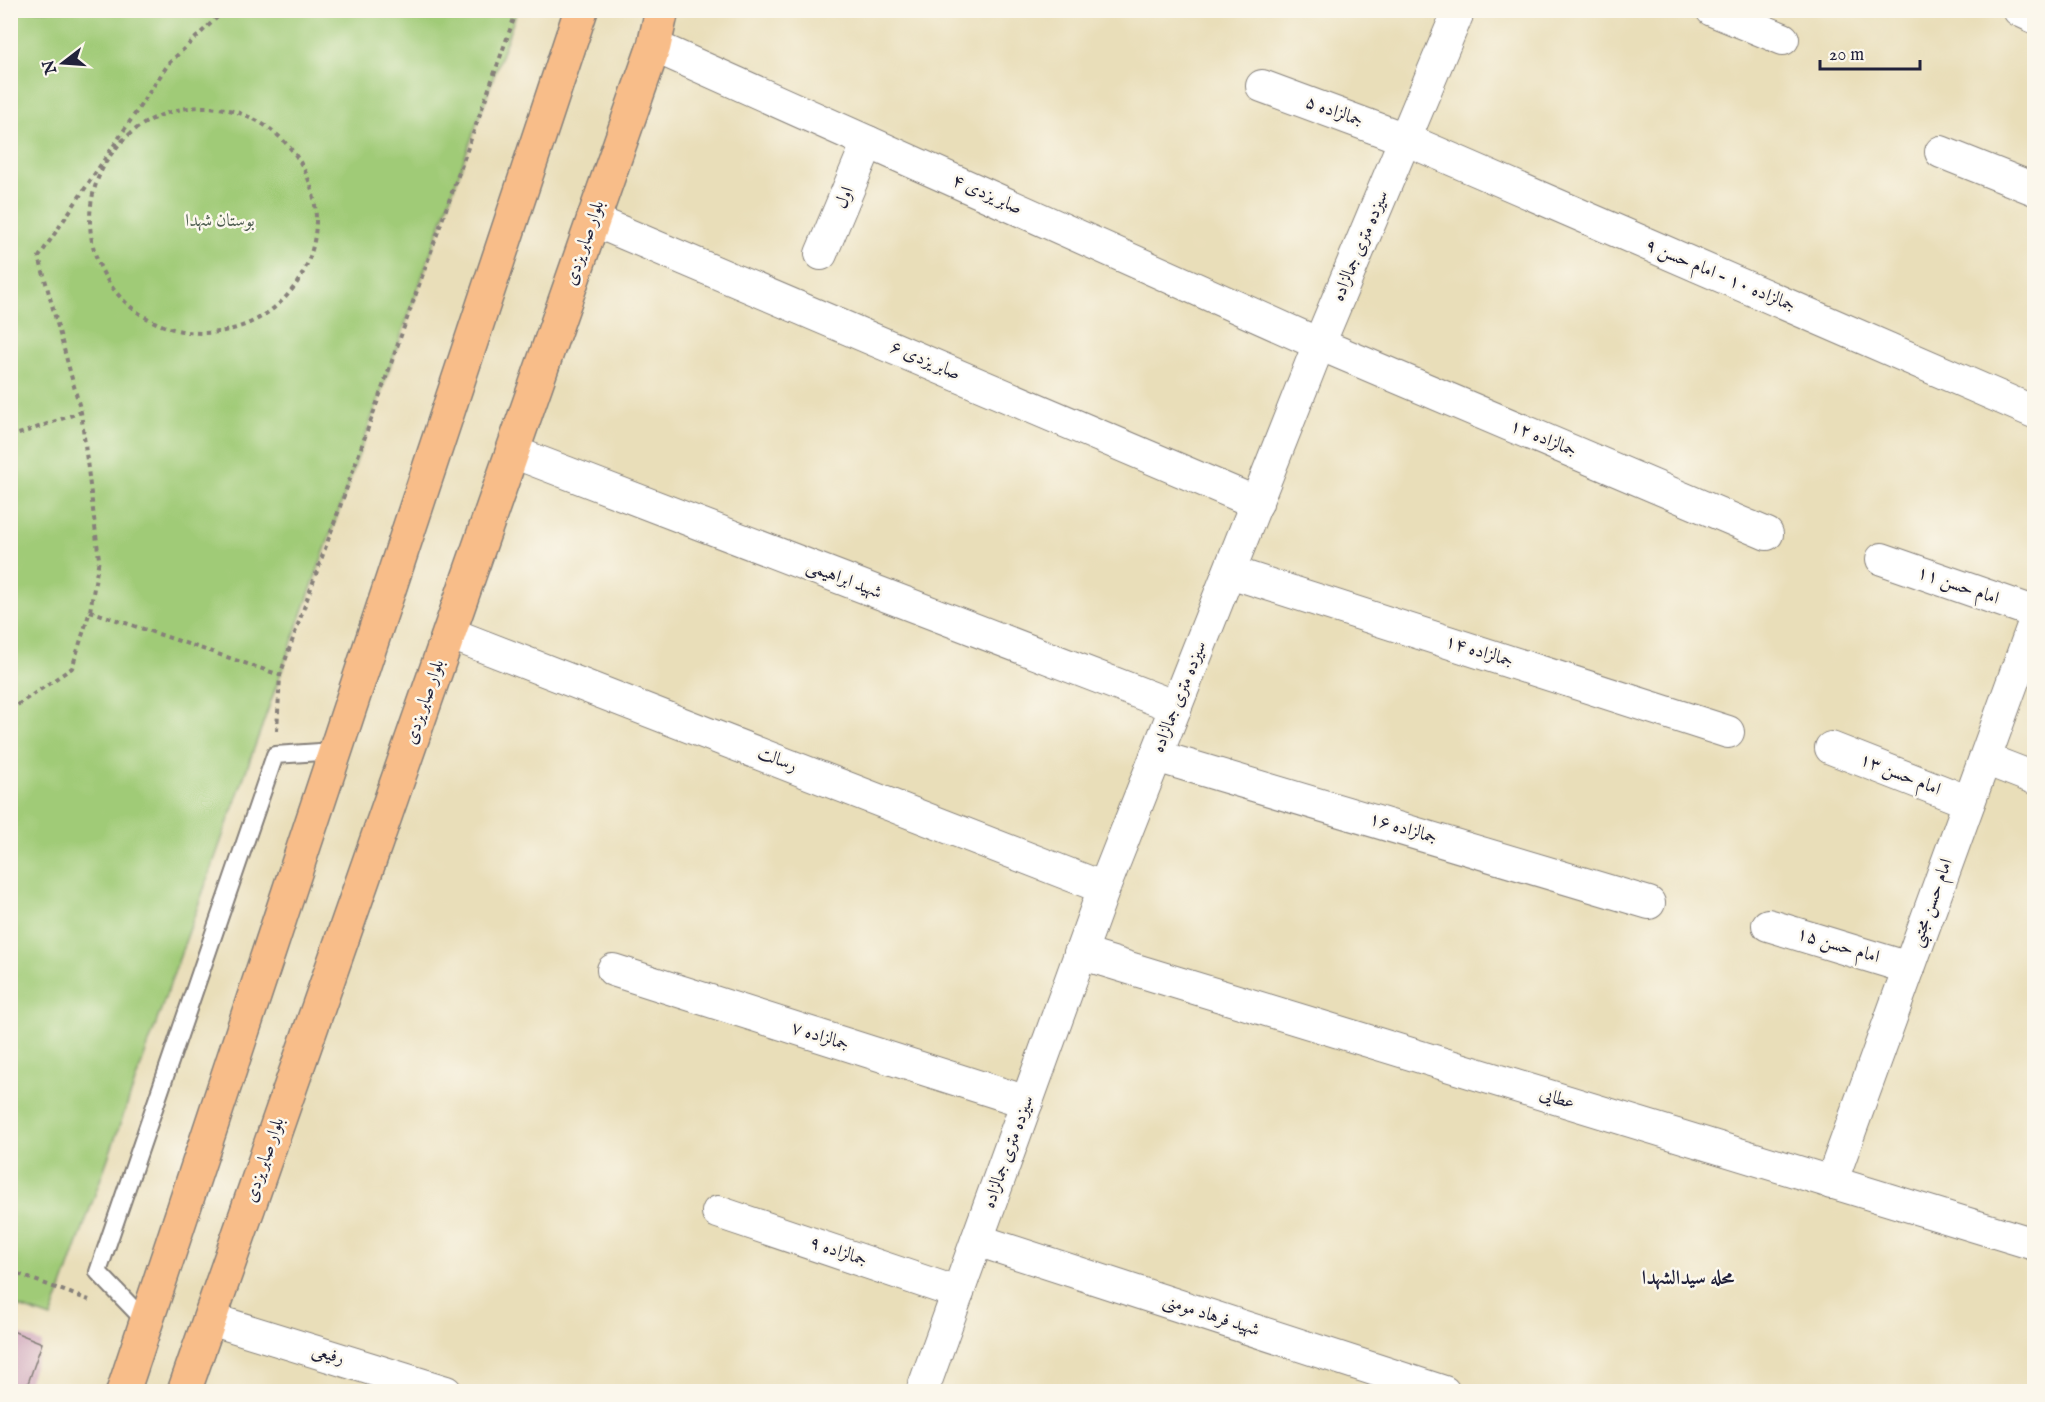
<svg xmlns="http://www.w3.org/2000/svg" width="2045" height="1402" viewBox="0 0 2045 1402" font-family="'IM FELL English',Amiri,serif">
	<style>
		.green { fill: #a0cb77; stroke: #617659; stroke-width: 1.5 }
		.building { fill: #c898b3 }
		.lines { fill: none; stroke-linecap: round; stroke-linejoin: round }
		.service-casing { stroke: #86807a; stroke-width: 20 }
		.minor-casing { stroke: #86807a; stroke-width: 34 }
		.primary-casing { stroke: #86807a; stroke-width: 36 }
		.path { stroke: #86807a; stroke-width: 4; stroke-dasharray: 4.5 4.5; stroke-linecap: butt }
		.service { stroke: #fff; stroke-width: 16 }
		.minor { stroke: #fff; stroke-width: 32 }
		.primary { stroke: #f8bd89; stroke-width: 33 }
		.labels { text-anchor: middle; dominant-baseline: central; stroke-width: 5; stroke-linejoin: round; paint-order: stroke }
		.street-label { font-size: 18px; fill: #22223b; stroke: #fbf7ec }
		.park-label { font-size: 18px; fill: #4e5d50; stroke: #fbf7ec }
		.neighbourhood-label { font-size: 20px; font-weight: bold; fill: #22223b; stroke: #fbf7ec }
	</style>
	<rect width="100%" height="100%" fill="#fbf7ec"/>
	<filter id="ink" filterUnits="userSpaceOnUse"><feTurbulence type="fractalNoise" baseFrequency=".0167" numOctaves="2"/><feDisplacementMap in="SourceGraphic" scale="12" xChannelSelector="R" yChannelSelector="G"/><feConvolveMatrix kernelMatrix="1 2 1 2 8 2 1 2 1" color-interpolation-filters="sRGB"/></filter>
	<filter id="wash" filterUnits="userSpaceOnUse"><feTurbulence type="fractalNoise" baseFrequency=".008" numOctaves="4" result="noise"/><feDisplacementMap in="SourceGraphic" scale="24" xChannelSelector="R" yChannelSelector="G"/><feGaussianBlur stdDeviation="1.35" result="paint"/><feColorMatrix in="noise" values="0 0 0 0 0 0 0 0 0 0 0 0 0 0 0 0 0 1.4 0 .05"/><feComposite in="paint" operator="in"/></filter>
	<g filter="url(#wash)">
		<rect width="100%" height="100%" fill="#e9deb9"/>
		<polygon class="green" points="11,10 517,11 51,1318 10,1304"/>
		<g id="blocks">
			<polygon class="building" points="10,1330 42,1343 25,1392 10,1392"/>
		</g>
	</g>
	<g filter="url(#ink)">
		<use href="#blocks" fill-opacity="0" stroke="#86807a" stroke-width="1.5"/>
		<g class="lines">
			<g class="service-casing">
				<polyline id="service" points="146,1322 98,1272 275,755 335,751"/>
			</g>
			<g class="minor-casing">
				<g id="minor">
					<polyline points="1712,10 1783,39"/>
					<polyline points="2019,10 2034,17"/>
					<polyline points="654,46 1319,344 1767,534"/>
					<polyline points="1262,86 1405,139 2034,412"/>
					<polyline points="1941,152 2034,189"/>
					<polyline points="593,220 1257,503"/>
					<polyline points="821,254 868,142"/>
					<polyline points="513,452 1176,707"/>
					<polyline points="1882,559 2034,612"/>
					<polyline points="1230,572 1728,732"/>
					<polyline points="449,633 1104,888"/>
					<polyline points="1831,748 1969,802"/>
					<polyline points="1156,756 1649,903"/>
					<polyline points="1985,759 2034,778"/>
					<polyline points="1768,925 1909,968"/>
					<polyline points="1080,953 2034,1244"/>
					<polyline points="613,970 1027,1102"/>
					<polyline points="1831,1183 2034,623"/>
					<polyline points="718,1212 958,1293"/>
					<polyline points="977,1240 1444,1392"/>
					<polyline points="210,1319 446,1392"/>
					<polyline points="922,1392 1104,888 1319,344 1459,10"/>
				</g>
			</g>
			<g class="primary-casing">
				<g id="primary">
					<polyline points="123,1392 581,10"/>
					<polyline points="184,1392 654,46 662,10"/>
				</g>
			</g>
			<g class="path">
				<polyline points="537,10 545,13"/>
				<circle cx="203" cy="220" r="113"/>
				<polyline points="10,174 10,177"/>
				<polyline points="10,437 81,412"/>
				<polyline points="90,611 280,675"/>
				<polyline points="10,710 72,668 90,611 99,559 81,412 39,257 169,63 225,10"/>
				<polyline points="277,731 280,675 517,10"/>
				<polyline points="10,1271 89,1300"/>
			</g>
			<use href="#service" class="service"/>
			<use href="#minor" class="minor"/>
			<use href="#primary" class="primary"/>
		</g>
	</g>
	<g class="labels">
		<g class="street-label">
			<text transform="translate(1334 112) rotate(20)">جمالزاده ۵</text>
			<text transform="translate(987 195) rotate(24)">صابر یزدی ۴</text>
			<text transform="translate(845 198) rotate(-68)">اول</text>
			<text transform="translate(585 243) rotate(-71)">بلوار صابر یزدی</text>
			<text transform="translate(1361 246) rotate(-67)">سیزده متری جمالزاده</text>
			<text transform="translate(1720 276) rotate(23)">جمالزاده ۱۰ - امام حسن ۹</text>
			<text transform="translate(925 361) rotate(23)">صابر یزدی ۶</text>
			<text transform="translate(1543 439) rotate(23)">جمالزاده ۱۲</text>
			<text transform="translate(844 580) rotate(21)">شهید ابراهیمی</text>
			<text transform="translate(1958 586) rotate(19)">امام حسن ۱۱</text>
			<text transform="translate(1479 652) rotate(18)">جمالزاده ۱۴</text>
			<text transform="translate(1180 697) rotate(-68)">سیزده متری جمالزاده</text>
			<text transform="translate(425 702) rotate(-71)">بلوار صابر یزدی</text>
			<text transform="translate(777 760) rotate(21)">رسالت</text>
			<text transform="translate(1900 775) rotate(22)">امام حسن ۱۳</text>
			<text transform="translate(1403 829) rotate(17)">جمالزاده ۱۶</text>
			<text transform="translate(1932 903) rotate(-70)">امام حسن مجتبی</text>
			<text transform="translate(1838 946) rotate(17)">امام حسن ۱۵</text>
			<text transform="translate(820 1037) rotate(18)">جمالزاده ۷</text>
			<text transform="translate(1557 1099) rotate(17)">عطایی</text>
			<text transform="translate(1009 1152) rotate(-70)">سیزده متری جمالزاده</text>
			<text transform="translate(265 1160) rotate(-71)">بلوار صابر یزدی</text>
			<text transform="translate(838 1252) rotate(19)">جمالزاده ۹</text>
			<text transform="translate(1211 1316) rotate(18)">شهید فرهاد مومنی</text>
			<text transform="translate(328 1355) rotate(17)">رفیعی</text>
		</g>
		<g class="park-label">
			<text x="220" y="221">بوستان شهدا</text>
		</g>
		<g class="neighbourhood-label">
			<text x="1688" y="1278">محله سیدالشهدا</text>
		</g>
	</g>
	<rect width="2045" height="1402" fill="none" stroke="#fbf7ec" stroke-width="36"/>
	<g transform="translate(63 63) rotate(253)" stroke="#fbf7ec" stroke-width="4.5" paint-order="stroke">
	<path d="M0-4.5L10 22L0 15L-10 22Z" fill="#22223b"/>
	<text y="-9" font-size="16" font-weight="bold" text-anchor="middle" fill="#22223b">N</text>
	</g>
	<path d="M1820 60v9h100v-9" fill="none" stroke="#22223b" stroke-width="3"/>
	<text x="1829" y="60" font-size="18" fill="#22223b" stroke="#fbf7ec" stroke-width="4.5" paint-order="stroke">20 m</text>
</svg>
